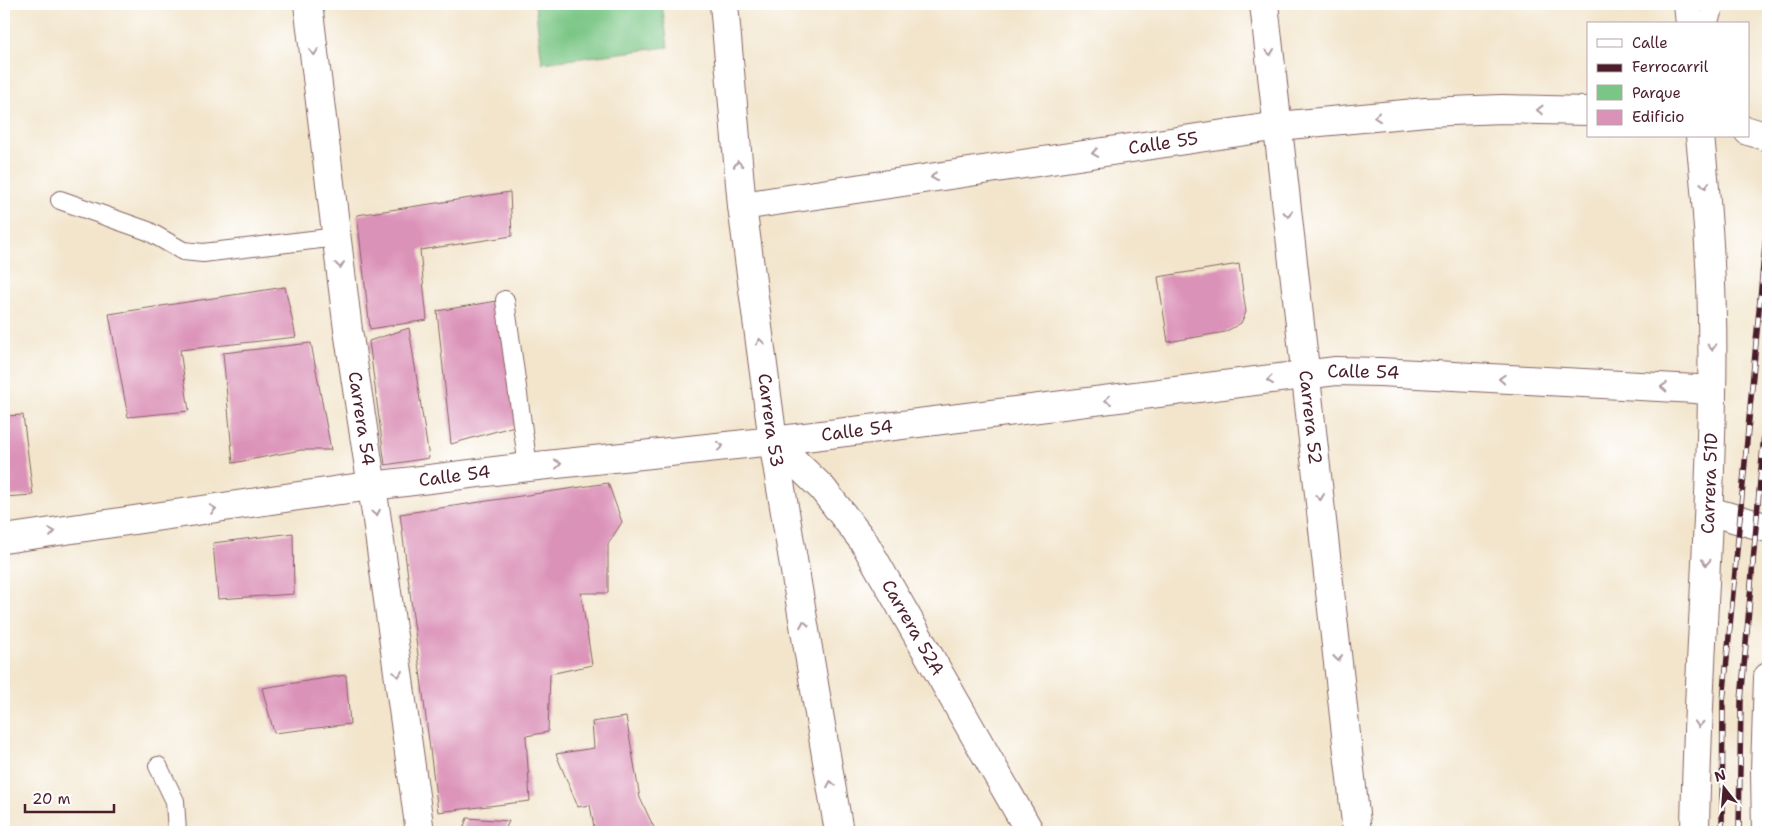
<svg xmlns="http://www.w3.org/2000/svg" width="1772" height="836" viewBox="0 0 1772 836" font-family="'Shantell Sans',sans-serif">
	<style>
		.green { fill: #7ac685; stroke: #627258 }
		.building { fill: #db92b8 }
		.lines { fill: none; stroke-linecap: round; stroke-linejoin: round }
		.service-casing { stroke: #856463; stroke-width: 20 }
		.pedestrian-casing { stroke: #856463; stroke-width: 30 }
		.minor-casing { stroke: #856463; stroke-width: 30 }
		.tertiary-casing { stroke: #856463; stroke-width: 30 }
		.secondary-casing { stroke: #856463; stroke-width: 30 }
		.service { stroke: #fff; stroke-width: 18 }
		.pedestrian { stroke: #fff; stroke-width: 28 }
		.minor { stroke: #fff; stroke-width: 28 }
		.tertiary { stroke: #fff; stroke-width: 28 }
		.secondary { stroke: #fff; stroke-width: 28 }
		.rail-casing { stroke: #4a1f2b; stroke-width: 5.5 }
		.rail { stroke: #fff; stroke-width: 4; stroke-dasharray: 11; stroke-linecap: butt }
		.oneway { stroke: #ae9aa0 }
		.labels { text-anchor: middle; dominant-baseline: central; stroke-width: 5; stroke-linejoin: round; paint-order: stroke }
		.street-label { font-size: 18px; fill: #4a1f2b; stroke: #fff }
	</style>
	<rect width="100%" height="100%" fill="#fff"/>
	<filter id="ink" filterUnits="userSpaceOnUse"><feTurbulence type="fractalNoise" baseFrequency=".02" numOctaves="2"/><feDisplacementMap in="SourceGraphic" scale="10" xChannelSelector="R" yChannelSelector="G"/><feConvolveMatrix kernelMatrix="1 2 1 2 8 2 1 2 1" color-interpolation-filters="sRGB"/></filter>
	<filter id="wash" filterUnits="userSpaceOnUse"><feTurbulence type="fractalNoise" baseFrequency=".0096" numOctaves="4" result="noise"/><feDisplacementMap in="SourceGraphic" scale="20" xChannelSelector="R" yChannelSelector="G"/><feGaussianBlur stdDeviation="1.12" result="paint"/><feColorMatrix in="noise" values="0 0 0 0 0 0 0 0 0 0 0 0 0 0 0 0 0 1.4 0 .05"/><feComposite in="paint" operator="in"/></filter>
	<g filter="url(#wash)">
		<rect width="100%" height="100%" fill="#f2e5cc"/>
		<polygon class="green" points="535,4 662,4 668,47 542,63"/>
		<g id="blocks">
			<g class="building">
				<polygon points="510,192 512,236 420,250 427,320 370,329 357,215"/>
				<polygon points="1239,264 1246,312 1241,323 1225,332 1168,342 1158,277"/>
				<polygon points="285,287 296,337 180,350 189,411 128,417 109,314"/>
				<polygon points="497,301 518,425 451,444 437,311"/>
				<polygon points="409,328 429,458 385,465 369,341"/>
				<polygon points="311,343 331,450 301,450 233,463 223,353"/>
				<polygon points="23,415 33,495 4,497 4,416"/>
				<polygon points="608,483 622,522 608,544 608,593 581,593 592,665 550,674 548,732 526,736 530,801 438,812 400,514"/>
				<polygon points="293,533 294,594 218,599 213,543"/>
				<polygon points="346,675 350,724 274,733 262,688"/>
				<polygon points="626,717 640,798 656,832 595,832 590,805 578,807 556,754 594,748 592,722"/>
				<polygon points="467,818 509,821 504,832 462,832"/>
			</g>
		</g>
	</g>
	<g filter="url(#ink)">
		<use href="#blocks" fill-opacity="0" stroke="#856463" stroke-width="1"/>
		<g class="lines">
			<g class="service-casing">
				<g id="service">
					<polyline points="1708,24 1715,4"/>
					<polyline points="60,200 148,231 183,251 203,253 337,237"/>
					<polyline points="505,300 528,467"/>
					<polyline points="158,766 175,801 177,832"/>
				</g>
			</g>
			<g class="pedestrian-casing">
				<g id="pedestrian">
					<path id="s1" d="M773,441L822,488L864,542L1030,832"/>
				</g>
			</g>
			<g class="minor-casing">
				<g id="minor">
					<path id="s2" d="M308,4L348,330L377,520L420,832"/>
					<polyline points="1748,131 1768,137"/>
					<path id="s3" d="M742,206L1278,126L1426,112L1502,109L1588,111"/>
					<path id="s4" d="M4,539L340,490L528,467L773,441L1336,371L1380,372L1696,389L1712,391"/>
				</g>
			</g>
			<g class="tertiary-casing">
				<g id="tertiary">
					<path id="s5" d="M724,4L742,206L773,441L839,832"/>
					<polyline points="1709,511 1768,528"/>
				</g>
			</g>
			<g class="secondary-casing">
				<g id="secondary">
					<path id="s6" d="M1264,4L1357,832"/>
					<polyline points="1688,4 1690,24"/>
					<path id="s7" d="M1695,832C1697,686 1710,540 1712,393C1714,308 1709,221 1700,136"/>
					<polyline points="1766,832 1765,771 1768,677"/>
				</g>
			</g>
			<use href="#service" class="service"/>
			<use href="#pedestrian" class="pedestrian"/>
			<use href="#minor" class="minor"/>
			<use href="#tertiary" class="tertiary"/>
			<use href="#secondary" class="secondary"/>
			<g class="rail-casing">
				<g id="rail">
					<polyline points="1722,832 1723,702 1768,212"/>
					<polyline points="1739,832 1741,701 1768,388"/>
				</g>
			</g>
			<use href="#rail" class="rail"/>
		</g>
		<defs><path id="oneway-chevron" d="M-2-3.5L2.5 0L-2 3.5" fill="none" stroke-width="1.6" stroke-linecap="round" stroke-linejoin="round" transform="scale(1.25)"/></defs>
		<g class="oneway">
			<use href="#oneway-chevron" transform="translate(314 52) rotate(83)"/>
			<use href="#oneway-chevron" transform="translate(1270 52) rotate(84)"/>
			<use href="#oneway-chevron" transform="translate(1540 110) rotate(-179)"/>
			<use href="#oneway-chevron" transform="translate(1377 117) rotate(175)"/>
			<use href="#oneway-chevron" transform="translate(1095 153) rotate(171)"/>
			<use href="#oneway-chevron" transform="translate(738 164) rotate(-95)"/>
			<use href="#oneway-chevron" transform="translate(934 177) rotate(171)"/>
			<use href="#oneway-chevron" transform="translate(1705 185) rotate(84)"/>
			<use href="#oneway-chevron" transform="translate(1288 214) rotate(84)"/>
			<use href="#oneway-chevron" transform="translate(340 265) rotate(83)"/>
			<use href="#oneway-chevron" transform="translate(760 342) rotate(-97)"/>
			<use href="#oneway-chevron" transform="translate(1712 347) rotate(89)"/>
			<use href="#oneway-chevron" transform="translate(1502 379) rotate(-177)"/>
			<use href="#oneway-chevron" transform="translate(1270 380) rotate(173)"/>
			<use href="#oneway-chevron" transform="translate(1664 387) rotate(-177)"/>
			<use href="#oneway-chevron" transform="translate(1108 400) rotate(173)"/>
			<use href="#oneway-chevron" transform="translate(720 446) rotate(-6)"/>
			<use href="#oneway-chevron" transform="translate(558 464) rotate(-6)"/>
			<use href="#oneway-chevron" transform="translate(1320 497) rotate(84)"/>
			<use href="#oneway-chevron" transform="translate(213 509) rotate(-8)"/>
			<use href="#oneway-chevron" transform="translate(376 513) rotate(80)"/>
			<use href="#oneway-chevron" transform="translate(52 532) rotate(-8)"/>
			<use href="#oneway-chevron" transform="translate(1706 562) rotate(93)"/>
			<use href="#oneway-chevron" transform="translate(804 624) rotate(-100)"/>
			<use href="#oneway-chevron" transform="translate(1338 658) rotate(84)"/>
			<use href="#oneway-chevron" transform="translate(398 674) rotate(82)"/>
			<use href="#oneway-chevron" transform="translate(1699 724) rotate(93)"/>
			<use href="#oneway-chevron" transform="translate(831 784) rotate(-100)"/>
		</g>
	</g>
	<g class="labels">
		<g class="street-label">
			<text stroke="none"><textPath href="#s3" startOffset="426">Calle 55</textPath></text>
			<text stroke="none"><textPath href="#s4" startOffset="1370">Calle 54</textPath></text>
			<text stroke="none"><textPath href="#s2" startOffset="418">Carrera 54</textPath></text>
			<text stroke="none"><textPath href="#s6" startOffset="416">Carrera 52</textPath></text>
			<text stroke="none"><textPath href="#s5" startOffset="419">Carrera 53</textPath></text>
			<text stroke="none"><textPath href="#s4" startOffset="860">Calle 54</textPath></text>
			<text stroke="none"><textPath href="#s4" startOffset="455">Calle 54</textPath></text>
			<text stroke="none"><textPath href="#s7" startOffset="349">Carrera 51D</textPath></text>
			<text stroke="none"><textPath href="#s1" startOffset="235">Carrera 52A</textPath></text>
		</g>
	</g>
	<rect width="1772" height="836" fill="none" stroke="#fff" stroke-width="20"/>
	<rect x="1587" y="22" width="162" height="115" fill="#ffffff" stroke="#b7a5aa"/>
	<rect x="1597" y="39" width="25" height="8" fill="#ffffff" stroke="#b7a5aa"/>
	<text x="1632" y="48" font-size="15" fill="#4a1f2b">Calle</text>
	<rect x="1597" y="64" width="25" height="8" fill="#4a1f2b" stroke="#b7a5aa"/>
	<text x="1632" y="72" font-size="15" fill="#4a1f2b">Ferrocarril</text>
	<rect x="1597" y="85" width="25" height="15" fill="#7ac685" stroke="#b7a5aa"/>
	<text x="1632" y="98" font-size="15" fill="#4a1f2b">Parque</text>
	<rect x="1597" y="110" width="25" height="15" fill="#db92b8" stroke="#b7a5aa"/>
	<text x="1632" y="122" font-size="15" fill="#4a1f2b">Edificio</text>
	<g transform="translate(1724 788) rotate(343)" stroke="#ffffff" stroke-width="4" paint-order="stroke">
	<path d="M0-4L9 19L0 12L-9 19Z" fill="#4a1f2b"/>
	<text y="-8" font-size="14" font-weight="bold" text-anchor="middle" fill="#4a1f2b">N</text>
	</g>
	<path d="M25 804v8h89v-8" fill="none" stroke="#4a1f2b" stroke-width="2.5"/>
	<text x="32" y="804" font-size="15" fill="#4a1f2b" stroke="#ffffff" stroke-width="4" paint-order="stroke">20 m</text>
</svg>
